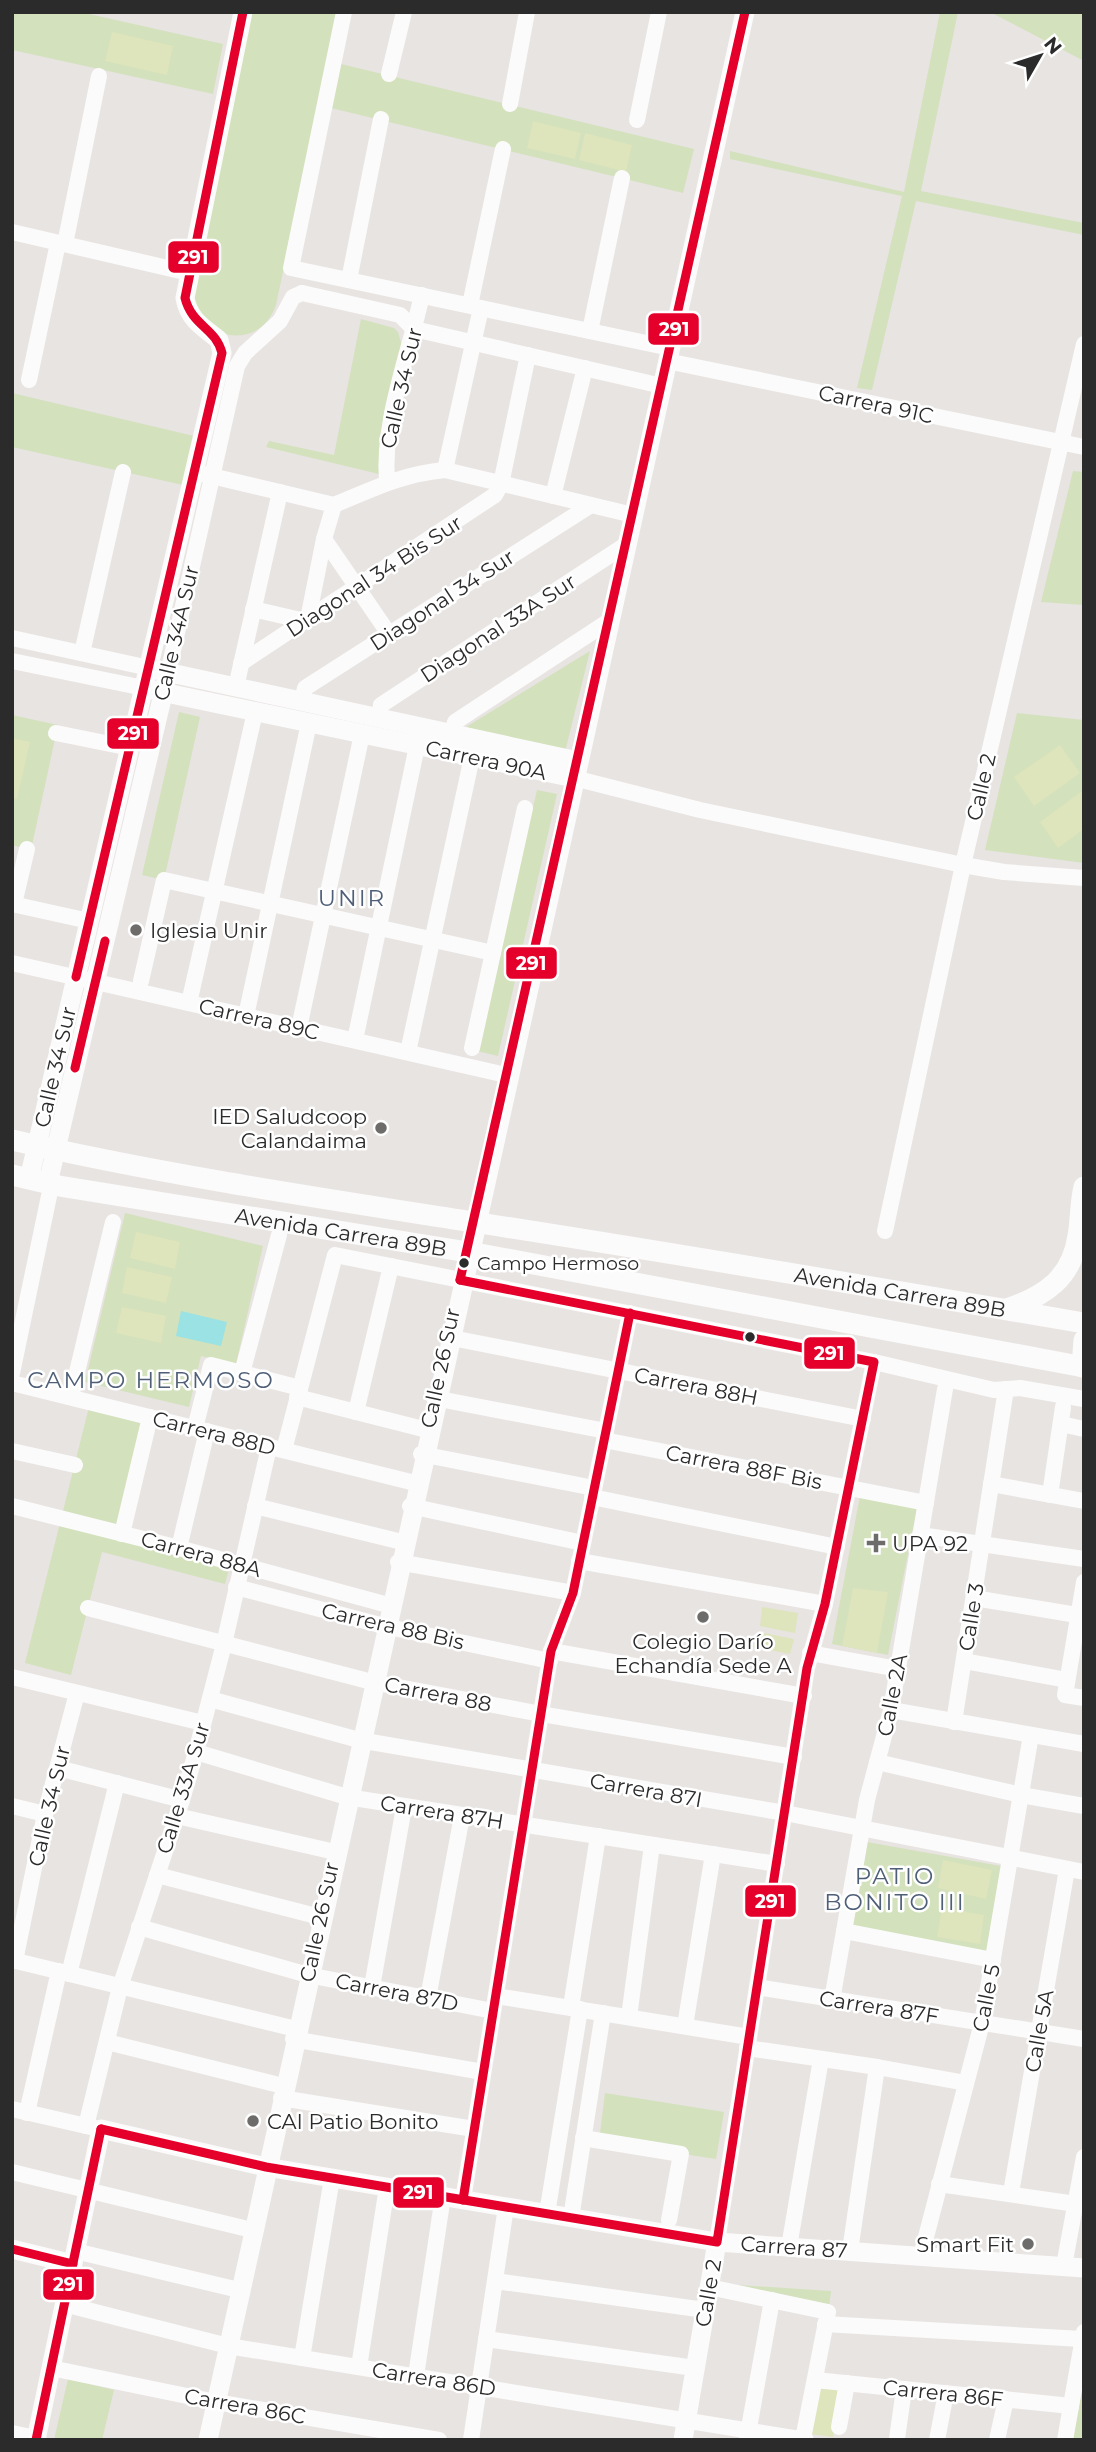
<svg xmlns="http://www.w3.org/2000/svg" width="1096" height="2452" viewBox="0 0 1096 2452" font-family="Montserrat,sans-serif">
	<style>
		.green { fill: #d3e1bd }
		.pitch { fill: #dee4bb }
		.water { fill: #9ae2e4 }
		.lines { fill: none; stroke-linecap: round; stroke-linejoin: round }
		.minor { stroke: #fcfbfb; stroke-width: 16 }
		.tertiary { stroke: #fcfbfb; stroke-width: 19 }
		.secondary { stroke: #fcfbfb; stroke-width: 21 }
		.bus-1-casing { stroke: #fff; stroke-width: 14 }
		.bus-1 { stroke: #e4002b; stroke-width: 9 }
		.poi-dot { fill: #6d6c6b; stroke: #fff; stroke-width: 2.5 }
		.bus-dot { fill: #2b2b2b; stroke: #fff; stroke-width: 2.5 }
		.labels { text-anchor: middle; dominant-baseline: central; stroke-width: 5; stroke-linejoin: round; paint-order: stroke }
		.bus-label { font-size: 19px; fill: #2b2b2b; stroke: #fff; text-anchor: start }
		.street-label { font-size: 21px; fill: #2b2b2b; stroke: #fff }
		.poi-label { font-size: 21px; fill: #2b2b2b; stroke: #fff; text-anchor: start }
		.neighbourhood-label { font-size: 23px; letter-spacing: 2px; fill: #4f5f78; stroke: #fff }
		.line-badge { stroke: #fff; stroke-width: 2.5 }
		.badge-label { font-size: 19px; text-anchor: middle; font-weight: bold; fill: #fff }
	</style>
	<rect width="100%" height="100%" fill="#e8e4e2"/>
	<g class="green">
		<polygon points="12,12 80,12 223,44 213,94 12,50"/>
		<path d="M249,12H338L276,305C265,336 237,342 210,329L191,295Z"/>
		<polygon points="940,12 958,12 921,191 1084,223 1084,235 916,201 872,390 857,388 902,196 730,159 730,151 904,192"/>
		<polygon points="990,12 1084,12 1084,61"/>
		<polygon points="341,64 694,149 683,193 331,108"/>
		<polygon points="361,319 394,328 398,332 402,346 379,474 266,447 269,441 334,455"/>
		<polygon points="12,393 194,436 183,485 12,447"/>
		<polygon points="1073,471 1084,472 1084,605 1041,602"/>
		<polygon points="590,651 565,752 466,727"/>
		<polygon points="179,712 200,717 164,880 142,875"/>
		<polygon points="1017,713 1084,720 1084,863 985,850"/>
		<polygon points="12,715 58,725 31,850 12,845"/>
		<polygon points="537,790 557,794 498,1056 477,1051"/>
		<polygon points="125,1213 263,1246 236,1364 201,1356 189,1407 85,1382"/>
		<polygon points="89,1407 145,1422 120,1531 231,1562 225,1584 102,1552 71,1675 25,1663"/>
		<polygon points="860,1496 917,1508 888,1655 832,1644"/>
		<polygon points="867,1842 1001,1866 986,1954 852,1929"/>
		<polygon points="605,2093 724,2112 716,2159 599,2141"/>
		<polygon points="721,2284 831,2291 829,2308"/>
		<polygon points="68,2379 114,2390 102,2440 54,2440"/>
		<polygon points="1084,2380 1084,2440 1073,2440"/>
	</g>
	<g class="pitch">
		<polygon points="112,32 173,46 167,75 105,61"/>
		<polygon points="533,121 581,133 575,159 527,148"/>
		<polygon points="585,133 632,145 626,172 579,160"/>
		<polygon points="12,738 30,742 17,799 12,798"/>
		<polygon points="1060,745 1080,773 1034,806 1014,777"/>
		<polygon points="1082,791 1084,829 1058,848 1040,822"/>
		<polygon points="136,1232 180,1242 175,1269 130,1258"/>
		<polygon points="127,1267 172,1277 166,1303 122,1293"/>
		<polygon points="122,1307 166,1316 161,1343 116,1333"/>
		<polygon points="853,1588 888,1592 877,1653 842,1646"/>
		<polygon points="762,1607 798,1613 795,1633 760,1626"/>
		<polygon points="758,1632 794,1639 790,1654 754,1647"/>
		<polygon points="943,1860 992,1870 986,1899 938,1888"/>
		<polygon points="942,1908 984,1915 980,1944 937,1937"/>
		<polygon points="818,2387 840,2390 833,2437 811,2434"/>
	</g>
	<polygon class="water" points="181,1311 227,1322 221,1346 176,1336"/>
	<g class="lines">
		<g class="minor">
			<polyline points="344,12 291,268 670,348"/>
			<polyline points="389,74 404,12"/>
			<polyline points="510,104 527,12"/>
			<polyline points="637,120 659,12"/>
			<polyline points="12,232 189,273"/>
			<polyline points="65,244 99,76"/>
			<polyline points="349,280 381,119"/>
			<polyline points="302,293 400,315 414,329 662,386"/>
			<polyline points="470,305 503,149"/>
			<polyline points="590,331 622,178"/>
			<polyline points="667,361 1084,447"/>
			<polyline points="29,380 58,243"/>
			<polyline points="445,470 481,308"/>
			<polyline points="203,474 334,505"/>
			<path d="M387,481C382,421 409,354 422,295"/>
			<polyline points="553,496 585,368"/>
			<path d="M334,505C373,489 402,474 445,470L633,515"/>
			<polyline points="324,539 389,634"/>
			<polyline points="253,609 305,621"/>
			<polyline points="308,619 324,539 334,505"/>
			<polyline points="12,638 149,668"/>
			<polyline points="82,653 123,472"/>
			<polyline points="12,661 144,688"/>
			<polyline points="241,663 495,495 501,484 528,355"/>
			<polyline points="168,673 237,366 245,353 280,321 293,297 302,293"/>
			<polyline points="236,687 280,492"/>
			<polyline points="302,701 305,688 591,505"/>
			<polyline points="379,718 381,705 627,544"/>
			<polyline points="56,733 130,748"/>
			<polyline points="452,734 455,722 609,621"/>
			<polyline points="574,778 700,810 963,865 1004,872 1084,878"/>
			<polyline points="12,904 89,921"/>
			<polyline points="14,904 27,849"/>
			<polyline points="12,963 506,1075"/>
			<polyline points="141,981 164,880 493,953"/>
			<polyline points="189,1003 255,712"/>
			<polyline points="246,1016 309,723"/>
			<polyline points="299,1028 362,734"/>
			<polyline points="355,1040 417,746"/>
			<polyline points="472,1048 525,808"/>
			<polyline points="408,1052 472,757"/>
			<polyline points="885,1231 963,865 1084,344"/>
			<polyline points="447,1337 863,1419"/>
			<polyline points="12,1373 49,1196"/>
			<polyline points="242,1373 279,1235"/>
			<polyline points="12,1383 415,1483"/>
			<polyline points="71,1397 113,1222"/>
			<polyline points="297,1397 427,1430"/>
			<polyline points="434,1398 606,1431"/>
			<polyline points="356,1412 391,1266"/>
			<polyline points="1061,1424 1084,1429"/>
			<polyline points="195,1428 211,1365 300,1388"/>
			<polyline points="604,1440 926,1503"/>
			<polyline points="284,1450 335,1255 874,1362 994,1390 1020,1388 1084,1399"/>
			<polyline points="12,1451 75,1465"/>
			<polyline points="421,1454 594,1488"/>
			<polyline points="991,1484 1084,1501"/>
			<polyline points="1050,1495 1063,1407"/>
			<polyline points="592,1497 837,1547"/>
			<polyline points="12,1506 179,1548 388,1605"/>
			<polyline points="255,1506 402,1542"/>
			<polyline points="410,1506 583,1543"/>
			<polyline points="122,1534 150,1417"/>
			<polyline points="920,1535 1084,1559"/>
			<polyline points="179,1548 207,1431"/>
			<polyline points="579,1561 825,1604"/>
			<polyline points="398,1562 573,1593"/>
			<polyline points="1084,1582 1065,1695 1084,1698"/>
			<polyline points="236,1587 384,1626 550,1661"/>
			<polyline points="974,1598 1077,1615"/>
			<polyline points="88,1608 372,1682 541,1714 794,1757"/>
			<polyline points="551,1651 804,1696"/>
			<polyline points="810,1653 898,1669"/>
			<polyline points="964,1661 1067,1680"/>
			<polyline points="12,1677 203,1723"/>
			<polyline points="210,1699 359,1740 785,1813 1084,1872"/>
			<polyline points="891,1710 1084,1744"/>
			<polyline points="954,1722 1006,1389"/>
			<polyline points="196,1752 347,1797 777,1864"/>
			<polyline points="877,1762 1021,1795 1084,1806"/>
			<polyline points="58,1768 182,1800"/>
			<polyline points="12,1806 45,1814"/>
			<polyline points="177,1816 335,1852"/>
			<polyline points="157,1875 320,1917"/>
			<polyline points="139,1927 308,1975 493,2011"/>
			<polyline points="844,1931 993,1960"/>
			<polyline points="12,1960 296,2029"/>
			<polyline points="15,1961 45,1814 77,1693"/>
			<polyline points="69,1974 117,1783"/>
			<polyline points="372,1987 404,1807"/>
			<polyline points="757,1987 1084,2039"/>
			<polyline points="496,1996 749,2037"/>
			<polyline points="428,1998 462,1816"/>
			<polyline points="832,2000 867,1800 891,1710 945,1389"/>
			<polyline points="571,2007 598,1836"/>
			<polyline points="629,2017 652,1845"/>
			<polyline points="685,2026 713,1854"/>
			<polyline points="293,2039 483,2072"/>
			<polyline points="107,2042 283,2086"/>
			<polyline points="747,2048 877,2067 966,2083"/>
			<polyline points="281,2098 474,2129"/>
			<polyline points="12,2109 95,2128"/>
			<polyline points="27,2113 59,1971"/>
			<polyline points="86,2126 120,1987 182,1800 196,1752 224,1644 269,1447"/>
			<polyline points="583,2138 681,2154 669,2220"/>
			<polyline points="12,2172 252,2230"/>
			<polyline points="939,2184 1076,2204"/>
			<polyline points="1011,2193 1067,1869"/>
			<polyline points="463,2200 551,1651 573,1593 630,1313"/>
			<polyline points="547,2214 580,2009"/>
			<polyline points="571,2218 603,2013"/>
			<polyline points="717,2242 807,1668 825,1604 874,1362"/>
			<polyline points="789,2247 821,2059"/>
			<polyline points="75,2251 239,2290"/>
			<polyline points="850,2251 877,2067"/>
			<polyline points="921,2256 982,2023 1031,1735"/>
			<polyline points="1064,2266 1084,2157"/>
			<polyline points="495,2281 705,2310"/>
			<polyline points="709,2287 828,2312 803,2439"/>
			<polyline points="64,2304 228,2346 806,2440"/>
			<polyline points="825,2324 1082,2339"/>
			<polyline points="486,2339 695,2368"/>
			<polyline points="302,2358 332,2178"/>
			<polyline points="359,2367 387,2187"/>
			<polyline points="51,2368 216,2402 439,2440"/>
			<polyline points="416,2376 443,2196"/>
			<polyline points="815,2380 1071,2406"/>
			<polyline points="839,2427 847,2383"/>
			<polyline points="12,2433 36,2438"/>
			<polyline points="747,2439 772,2300"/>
			<polyline points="897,2439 904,2389"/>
			<polyline points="471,2440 506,2207"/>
			<polyline points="937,2440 946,2393"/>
			<polyline points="997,2440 1006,2399"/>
			<polyline points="1065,2440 1084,2332"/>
		</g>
		<g class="tertiary">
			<polyline points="157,670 578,761"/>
			<polyline points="152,690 574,778"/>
			<path d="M29,1179L222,353L219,340C203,327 189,320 185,298L243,12"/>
			<polyline points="48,1183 168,673"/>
			<polyline points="12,2249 73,2264"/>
			<polyline points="36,2440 101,2129 266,2167 717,2242 1084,2268"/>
			<path d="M208,2440C380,1629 565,821 745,12"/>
			<polyline points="683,2440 717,2242"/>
		</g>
		<g class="secondary">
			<path id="s1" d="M12,1140C169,1176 327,1199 486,1224C685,1255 885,1289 1084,1323"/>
			<path id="s2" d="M12,1175L59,1186L480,1254L1084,1367"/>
			<path d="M1007,1309C1045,1296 1072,1278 1078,1236C1081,1220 1080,1203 1084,1187"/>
			<polyline points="1082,1367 1084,1340"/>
		</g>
		<g class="bus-1-casing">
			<g id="bus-1">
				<path d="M76,977L222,353C216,328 192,326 185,298L243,12"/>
				<polyline points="75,1068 105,941"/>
				<polyline points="460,1280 745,12"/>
				<polyline points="101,2129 266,2167 717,2242 807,1668 825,1604 874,1362 460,1280"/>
				<polyline points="463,2200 551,1651 573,1593 630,1313"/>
				<polyline points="12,2249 73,2264"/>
				<polyline points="36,2440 101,2129"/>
			</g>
		</g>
		<use href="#bus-1" class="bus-1"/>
	</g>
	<g class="poi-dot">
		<circle cx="136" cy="930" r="7"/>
		<circle cx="381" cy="1128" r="7"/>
		<path d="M872.5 1532.5h7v7h7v7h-7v7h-7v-7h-7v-7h7z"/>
		<circle cx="703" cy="1617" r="7"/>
		<circle cx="253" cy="2121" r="7"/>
		<circle cx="1028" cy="2244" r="7"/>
	</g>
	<g class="bus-dot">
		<circle cx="464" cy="1263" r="6"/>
		<circle cx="750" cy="1337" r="6"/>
	</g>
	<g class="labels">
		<g class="bus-label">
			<text x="477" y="1263">Campo Hermoso</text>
		</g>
		<g class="street-label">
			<text transform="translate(401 388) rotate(-77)">Calle 34 Sur</text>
			<text transform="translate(876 404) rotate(12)">Carrera 91C</text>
			<text transform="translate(374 576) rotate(-33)">Diagonal 34 Bis Sur</text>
			<text transform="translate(442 600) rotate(-33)">Diagonal 34 Sur</text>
			<text transform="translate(498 628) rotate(-33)">Diagonal 33A Sur</text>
			<text transform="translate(176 633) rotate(-77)">Calle 34A Sur</text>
			<text transform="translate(486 760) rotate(12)">Carrera 90A</text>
			<text transform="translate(981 787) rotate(-77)">Calle 2</text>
			<text transform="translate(259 1019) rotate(13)">Carrera 89C</text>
			<text transform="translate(55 1067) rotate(-77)">Calle 34 Sur</text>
			<text stroke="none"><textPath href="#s2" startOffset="334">Avenida Carrera 89B</textPath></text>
			<text stroke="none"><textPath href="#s1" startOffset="901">Avenida Carrera 89B</textPath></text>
			<text transform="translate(440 1368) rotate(-78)">Calle 26 Sur</text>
			<text transform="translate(696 1386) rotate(11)">Carrera 88H</text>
			<text transform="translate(214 1433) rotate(14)">Carrera 88D</text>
			<text transform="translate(744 1467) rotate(11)">Carrera 88F Bis</text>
			<text transform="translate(201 1554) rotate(15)">Carrera 88A</text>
			<text transform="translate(971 1617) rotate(-81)">Calle 3</text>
			<text transform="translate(393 1626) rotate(13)">Carrera 88 Bis</text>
			<text transform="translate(438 1694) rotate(11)">Carrera 88</text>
			<text transform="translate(892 1695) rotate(-79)">Calle 2A</text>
			<text transform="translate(183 1788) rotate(-73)">Calle 33A Sur</text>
			<text transform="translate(646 1790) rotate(10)">Carrera 87I</text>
			<text transform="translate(49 1806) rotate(-77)">Calle 34 Sur</text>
			<text transform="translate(442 1812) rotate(9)">Carrera 87H</text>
			<text transform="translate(319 1922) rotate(-78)">Calle 26 Sur</text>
			<text transform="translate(397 1992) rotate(11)">Carrera 87D</text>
			<text transform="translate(986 1998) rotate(-79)">Calle 5</text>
			<text transform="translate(879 2007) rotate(9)">Carrera 87F</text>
			<text transform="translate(1039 2031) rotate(-80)">Calle 5A</text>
			<text transform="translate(794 2247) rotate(4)">Carrera 87</text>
			<text transform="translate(708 2293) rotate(-80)">Calle 2</text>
			<text transform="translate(434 2379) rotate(9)">Carrera 86D</text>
			<text transform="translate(943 2393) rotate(6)">Carrera 86F</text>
			<text transform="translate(245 2406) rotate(10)">Carrera 86C</text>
		</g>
		<g class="poi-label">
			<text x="150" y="930">Iglesia Unir</text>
			<text x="367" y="1116" text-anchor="end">IED Saludcoop<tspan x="367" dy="24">Calandaima</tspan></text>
			<text x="892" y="1543">UPA 92</text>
			<text x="703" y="1641" text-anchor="middle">Colegio Darío<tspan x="703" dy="24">Echandía Sede A</tspan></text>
			<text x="267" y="2121">CAI Patio Bonito</text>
			<text x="1014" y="2244" text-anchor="end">Smart Fit</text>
		</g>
		<g class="neighbourhood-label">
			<text x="352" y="898">UNIR</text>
			<text x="151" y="1380">CAMPO HERMOSO</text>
			<text x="895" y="1876">PATIO<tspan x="895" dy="26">BONITO III</tspan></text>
		</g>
	</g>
	<g class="line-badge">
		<rect x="167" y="240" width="53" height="34" rx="7" fill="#e4002b"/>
		<rect x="647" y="312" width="53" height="34" rx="7" fill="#e4002b"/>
		<rect x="106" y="717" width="54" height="33" rx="7" fill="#e4002b"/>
		<rect x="505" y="946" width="53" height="34" rx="7" fill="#e4002b"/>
		<rect x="803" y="1336" width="53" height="34" rx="7" fill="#e4002b"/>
		<rect x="744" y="1884" width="53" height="34" rx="7" fill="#e4002b"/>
		<rect x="392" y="2176" width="53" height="33" rx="7" fill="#e4002b"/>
		<rect x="42" y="2268" width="53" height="33" rx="7" fill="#e4002b"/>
	</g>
	<g class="badge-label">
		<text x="193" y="264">291</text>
		<text x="674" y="336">291</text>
		<text x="133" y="740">291</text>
		<text x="531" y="970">291</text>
		<text x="829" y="1360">291</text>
		<text x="770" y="1908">291</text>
		<text x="418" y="2199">291</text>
		<text x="68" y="2291">291</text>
	</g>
	<rect width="1096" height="2452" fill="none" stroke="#2b2b2b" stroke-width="28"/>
	<g transform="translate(1040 56) rotate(51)" stroke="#ffffff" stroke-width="5" paint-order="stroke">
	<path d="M0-5L12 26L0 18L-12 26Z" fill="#2b2b2b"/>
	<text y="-10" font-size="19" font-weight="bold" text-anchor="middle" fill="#2b2b2b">N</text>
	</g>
</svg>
